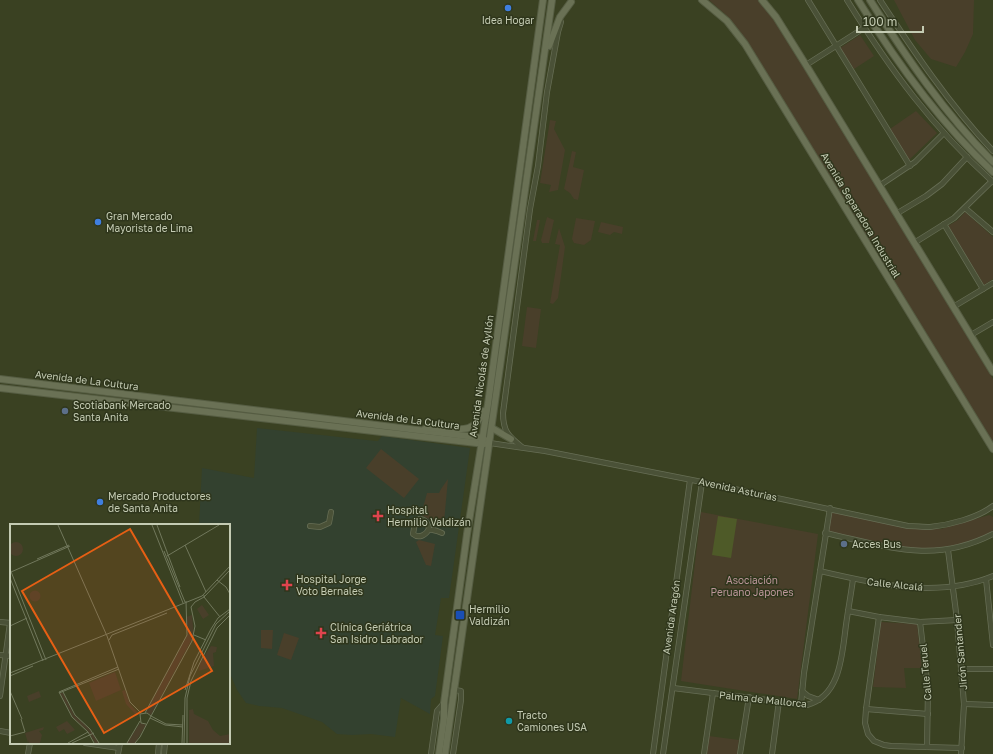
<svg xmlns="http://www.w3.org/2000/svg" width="993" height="754" viewBox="0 0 993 754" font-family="'Golos Text',sans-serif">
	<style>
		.medical { fill: #33412f }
		.green { fill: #493f2a }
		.water { fill: #4e5a28 }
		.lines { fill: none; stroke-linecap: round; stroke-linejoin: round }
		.minor-casing { stroke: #676e55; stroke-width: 6 }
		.major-casing { stroke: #565d43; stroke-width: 8 }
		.minor { stroke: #4a5137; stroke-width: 4.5 }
		.major { stroke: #6a7155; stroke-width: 6 }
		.shop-dot { fill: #3f7fe0; stroke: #2f361c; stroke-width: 1.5 }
		.service-dot { fill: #5c6f8a; stroke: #2f361c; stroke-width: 1.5 }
		.health-dot { fill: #e0444e; stroke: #2f361c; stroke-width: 1.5 }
		.transit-dot { fill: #1a4fb4; stroke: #2f361c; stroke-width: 1.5 }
		.culture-dot { fill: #0f9aa8; stroke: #2f361c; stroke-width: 1.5 }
		.labels { text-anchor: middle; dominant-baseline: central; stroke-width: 3; stroke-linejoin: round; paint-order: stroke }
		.poi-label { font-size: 10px; fill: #c4cbb3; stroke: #2f361c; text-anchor: start }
		.street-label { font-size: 10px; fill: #c4cbb3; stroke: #2f361c }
		.park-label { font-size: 10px; fill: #bb9599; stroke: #2f361c }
		.inset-road { fill: none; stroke: #71785c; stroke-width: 1 }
		.view { fill: #e65f14; fill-opacity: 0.15; stroke: #e65f14; stroke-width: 2 }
		.inset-edge { fill: none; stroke: #c4cbb3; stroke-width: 2 }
	</style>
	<rect width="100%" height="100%" fill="#3a4122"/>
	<polygon class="medical" points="257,428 376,441 378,441 382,436 470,448 449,598 441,598 435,635 443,636 435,696 431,699 430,714 401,698 395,737 371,734 352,735 337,734 322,722 282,708 259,706 246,703 237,690 231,676 229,664 229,525 199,525 202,468 254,478"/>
	<g class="green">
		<polygon points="709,0 761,0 807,71 993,379 993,447 741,33 727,16"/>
		<polygon points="894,0 974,0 973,34 965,52 956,67 931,59 915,40"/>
		<polygon points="860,35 874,56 854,69 840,48"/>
		<polygon points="916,111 937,133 909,160 890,129"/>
		<polygon points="550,120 556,121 554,129 565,150 558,190 549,192 551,185 540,183"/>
		<polygon points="572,151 576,152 573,167 584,170 578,200 574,199 570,193 564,189"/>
		<polygon points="965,212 993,237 993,279 984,285 948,226 958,220"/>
		<polygon points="547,217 554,220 549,243 542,243 541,240"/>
		<polygon points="576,218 595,221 591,240 584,245 574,243 572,239"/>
		<polygon points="537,220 540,220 536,241 533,241"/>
		<polygon points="601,222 623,227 622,234 614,232 610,235 598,232"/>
		<polygon points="559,228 565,247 558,298 553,304 550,303 560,245 555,244"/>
		<polygon points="527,307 541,309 536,348 522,346"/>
		<polygon points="381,449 419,479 404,498 366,468"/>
		<path d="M448,479L444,522C435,522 428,519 421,515L427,493H439L441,489Z"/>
		<polygon points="701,512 818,534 797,699 681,681"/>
		<polygon points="831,512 914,529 941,529 989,515 993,517 993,531 981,537 957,545 925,549 906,548 828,532"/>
		<polygon points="419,540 435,544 431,566 426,565 416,542"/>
		<polygon points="881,622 917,624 922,668 904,668 906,688 873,687"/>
		<polygon points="261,630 273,630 272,649 261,648"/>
		<polygon points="284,633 299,638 291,660 277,655"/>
		<polygon points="709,736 739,740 737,754 707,754"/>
	</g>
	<polygon class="water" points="718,516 737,519 731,558 712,555"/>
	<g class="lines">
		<g class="minor-casing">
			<g id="minor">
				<polyline points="808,0 910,166"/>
				<path d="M847,0C889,68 933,128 993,182"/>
				<path d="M880,0C914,52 950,105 993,151"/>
				<polyline points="806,65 864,28"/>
				<polyline points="879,186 915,162 944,133"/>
				<polyline points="965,208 993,232"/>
				<polyline points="896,214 926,196 942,184 967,157"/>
				<polyline points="944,224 983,289"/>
				<polyline points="914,243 954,218 992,181"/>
				<polyline points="953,307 993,283"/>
				<polyline points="971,335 993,322"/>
				<path d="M490,443L545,451L702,482L908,526C915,526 923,527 930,527C950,525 977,518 993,506"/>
				<path d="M522,447C508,436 503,431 503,413L530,209L538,166L547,92L558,32L561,22"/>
				<polyline points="310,526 320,527 329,523 331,512"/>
				<path d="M429,529C428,523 426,519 419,519L415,523L413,534C419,539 426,535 429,529L437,531L442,533"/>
				<path d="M825,533C886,546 933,565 993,534"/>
				<polyline points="948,550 957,620 964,704 961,754"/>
				<path d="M820,571C875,584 938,599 993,576"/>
				<polyline points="986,579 993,645"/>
				<polyline points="848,611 879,617 920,622 957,620"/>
				<polyline points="879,617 866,709 865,723 868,734 874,741 884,745 891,746 962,748"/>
				<polyline points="0,622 11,623"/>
				<polyline points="920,622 928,689 927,747"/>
				<polyline points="0,655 11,656"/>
				<polyline points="961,669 993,669"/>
				<path d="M673,688L807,705C841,696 842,654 846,625C848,610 851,594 853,579"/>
				<polyline points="802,691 808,696 819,700"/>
				<polyline points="0,696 10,623"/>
				<polyline points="801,704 804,673 830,508"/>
				<polyline points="964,704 993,705"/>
				<polyline points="866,709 928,714"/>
				<polyline points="0,731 11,733"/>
				<polyline points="85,743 119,748"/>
				<polyline points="28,754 30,743"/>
				<polyline points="118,754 120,743"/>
				<polyline points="158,754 159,743"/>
				<polyline points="164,754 165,743"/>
				<polyline points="431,754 437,711 444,703"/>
				<polyline points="453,754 461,700 461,691 455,690"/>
				<polyline points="653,754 690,480"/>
				<polyline points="663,754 702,482"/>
				<polyline points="704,754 713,693"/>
				<polyline points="740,754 749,697"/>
				<polyline points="772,754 779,701"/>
			</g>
		</g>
		<g class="major-casing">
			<g id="major">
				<polyline points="702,0 727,21 745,44 993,449"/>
				<polyline points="762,0 776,17 806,65 993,372"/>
				<path d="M858,0C896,62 939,122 993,172"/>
				<path d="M870,0C906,57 945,114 993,162"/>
				<polyline points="549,46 560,17 571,2"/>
				<polyline points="0,379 483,438 485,440"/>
				<polyline points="0,388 485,444"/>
				<polyline points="492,428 511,439"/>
				<path d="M425,429C451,424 471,441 484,411"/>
				<polyline points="439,754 444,718 444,703 467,534 488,404 543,0"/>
				<polyline points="445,754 552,0"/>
			</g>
		</g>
		<use href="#minor" class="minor"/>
		<use href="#major" class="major"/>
	</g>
	<g class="shop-dot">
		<circle cx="508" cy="8" r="4"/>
		<circle cx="98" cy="222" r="4"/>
		<circle cx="100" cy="502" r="4"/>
	</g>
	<g class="service-dot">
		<circle cx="65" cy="411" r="4"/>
		<circle cx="844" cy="544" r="4"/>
	</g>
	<g class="health-dot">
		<path d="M376 510h4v4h4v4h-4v4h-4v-4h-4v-4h4z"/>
		<path d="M285 579h4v4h4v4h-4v4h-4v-4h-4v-4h4z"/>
		<path d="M319 627h4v4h4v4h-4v4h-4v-4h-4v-4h4z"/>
	</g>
	<rect class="transit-dot" x="455" y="610" width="10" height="10" rx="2"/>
	<circle class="culture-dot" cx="509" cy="721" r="4"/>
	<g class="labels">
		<g class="poi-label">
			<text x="508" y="20" text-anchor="middle">Idea Hogar</text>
			<text x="106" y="216">Gran Mercado<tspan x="106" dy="12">Mayorista de Lima</tspan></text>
			<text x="73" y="405">Scotiabank Mercado<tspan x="73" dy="12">Santa Anita</tspan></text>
			<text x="108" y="496">Mercado Productores<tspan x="108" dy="12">de Santa Anita</tspan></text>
			<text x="387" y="510">Hospital<tspan x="387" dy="12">Hermilio Valdizán</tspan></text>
			<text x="852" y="544">Acces Bus</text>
			<text x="296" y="579">Hospital Jorge<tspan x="296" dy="12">Voto Bernales</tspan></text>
			<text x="469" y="609">Hermilio<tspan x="469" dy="12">Valdizán</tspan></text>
			<text x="330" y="627">Clínica Geriátrica<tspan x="330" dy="12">San Isidro Labrador</tspan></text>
			<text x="517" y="715">Tracto<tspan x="517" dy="12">Camiones USA</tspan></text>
		</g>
		<g class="street-label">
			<text transform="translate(861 215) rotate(59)">Avenida Separadora Industrial</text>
			<text transform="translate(481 376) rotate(-82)">Avenida Nicolás de Ayllón</text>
			<text transform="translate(87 380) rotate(7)">Avenida de La Cultura</text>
			<text transform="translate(408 419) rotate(7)">Avenida de La Cultura</text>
			<text transform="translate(738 489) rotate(12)">Avenida Asturias</text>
			<text transform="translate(895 584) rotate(6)">Calle Alcalá</text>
			<text transform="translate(671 617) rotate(-82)">Avenida Aragón</text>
			<text transform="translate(960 652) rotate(-95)">Jirón Santander</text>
			<text transform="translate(925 672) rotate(-95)">Calle Teruel</text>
			<text transform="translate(763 699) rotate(6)">Palma de Mallorca</text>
		</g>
		<g class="park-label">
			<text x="752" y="580">Asociación<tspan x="752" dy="12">Peruano Japones</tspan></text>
		</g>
	</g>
	<g transform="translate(10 524)">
		<rect width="220" height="220" fill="#3a4122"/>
		<path d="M-1 25a7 7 0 1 1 14 0a7 7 0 1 1-14 0ZM19.5 72a5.5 5.5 0 1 1 11 0a5.5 5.5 0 1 1-11 0ZM192,81L199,91L193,95L187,85ZM182,91L184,111L141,191L136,188L178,110L176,93ZM201,122L207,123L206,128L203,129L204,142L189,147L190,139ZM105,148L111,166L86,177L79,159ZM115,166L120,180L128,189L127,192L116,180L112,167ZM29,167L31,173L19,178L17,172ZM50,169H53L64,191L79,204L89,219H85L78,207L64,195ZM183,185L184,190L198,197L203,206L210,212L220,210V219H179V186ZM57,197L65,206L57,210L54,205L49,208L46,203ZM130,199L136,201L125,219H117ZM34,203L33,206L29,207L32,211L30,219H19V216L18,219L15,209Z" fill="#493f2a"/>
		<path class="inset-road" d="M48,1L97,112M142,1L173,79M147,1L170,63M175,21L196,68M154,27L175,78M157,32L209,1M27,35L59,21M0,45L36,136M1,48L60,22M0,54L33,137M207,56L216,63L220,70M210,93L194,73L220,46M0,102L17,94M184,111L196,116M97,112L120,178L131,189M99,116L102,111L157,89M0,149L192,72L220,42M0,152L23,142M52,166L65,191L80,205L89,219M175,166L184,138L201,105L208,94L220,85M0,167L12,195M49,169L109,145M135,189L177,111L176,77M141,192L156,200L173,201M141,192L182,117L185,102L181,83L185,78L194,73V71M140,194L155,201L173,203M0,212L15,208L11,195M58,219L78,208M62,219L84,209M84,219L78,208L62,193L49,168L108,143M117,219L130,197M125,219L130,213L141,192L137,189L130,190L131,199L136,200M172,219L173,191M174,219L175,174L180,152L206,100L220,87M177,219V174L181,157L207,104L220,91"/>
		<path class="view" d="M120,5L202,147L94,209L12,67Z"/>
		<rect width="220" height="220" class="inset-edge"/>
	</g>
	<path d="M857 26v6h66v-6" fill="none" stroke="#c4cbb3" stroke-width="2"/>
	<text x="863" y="26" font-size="12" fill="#c4cbb3" stroke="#2f361c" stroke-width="3" paint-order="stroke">100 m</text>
</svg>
